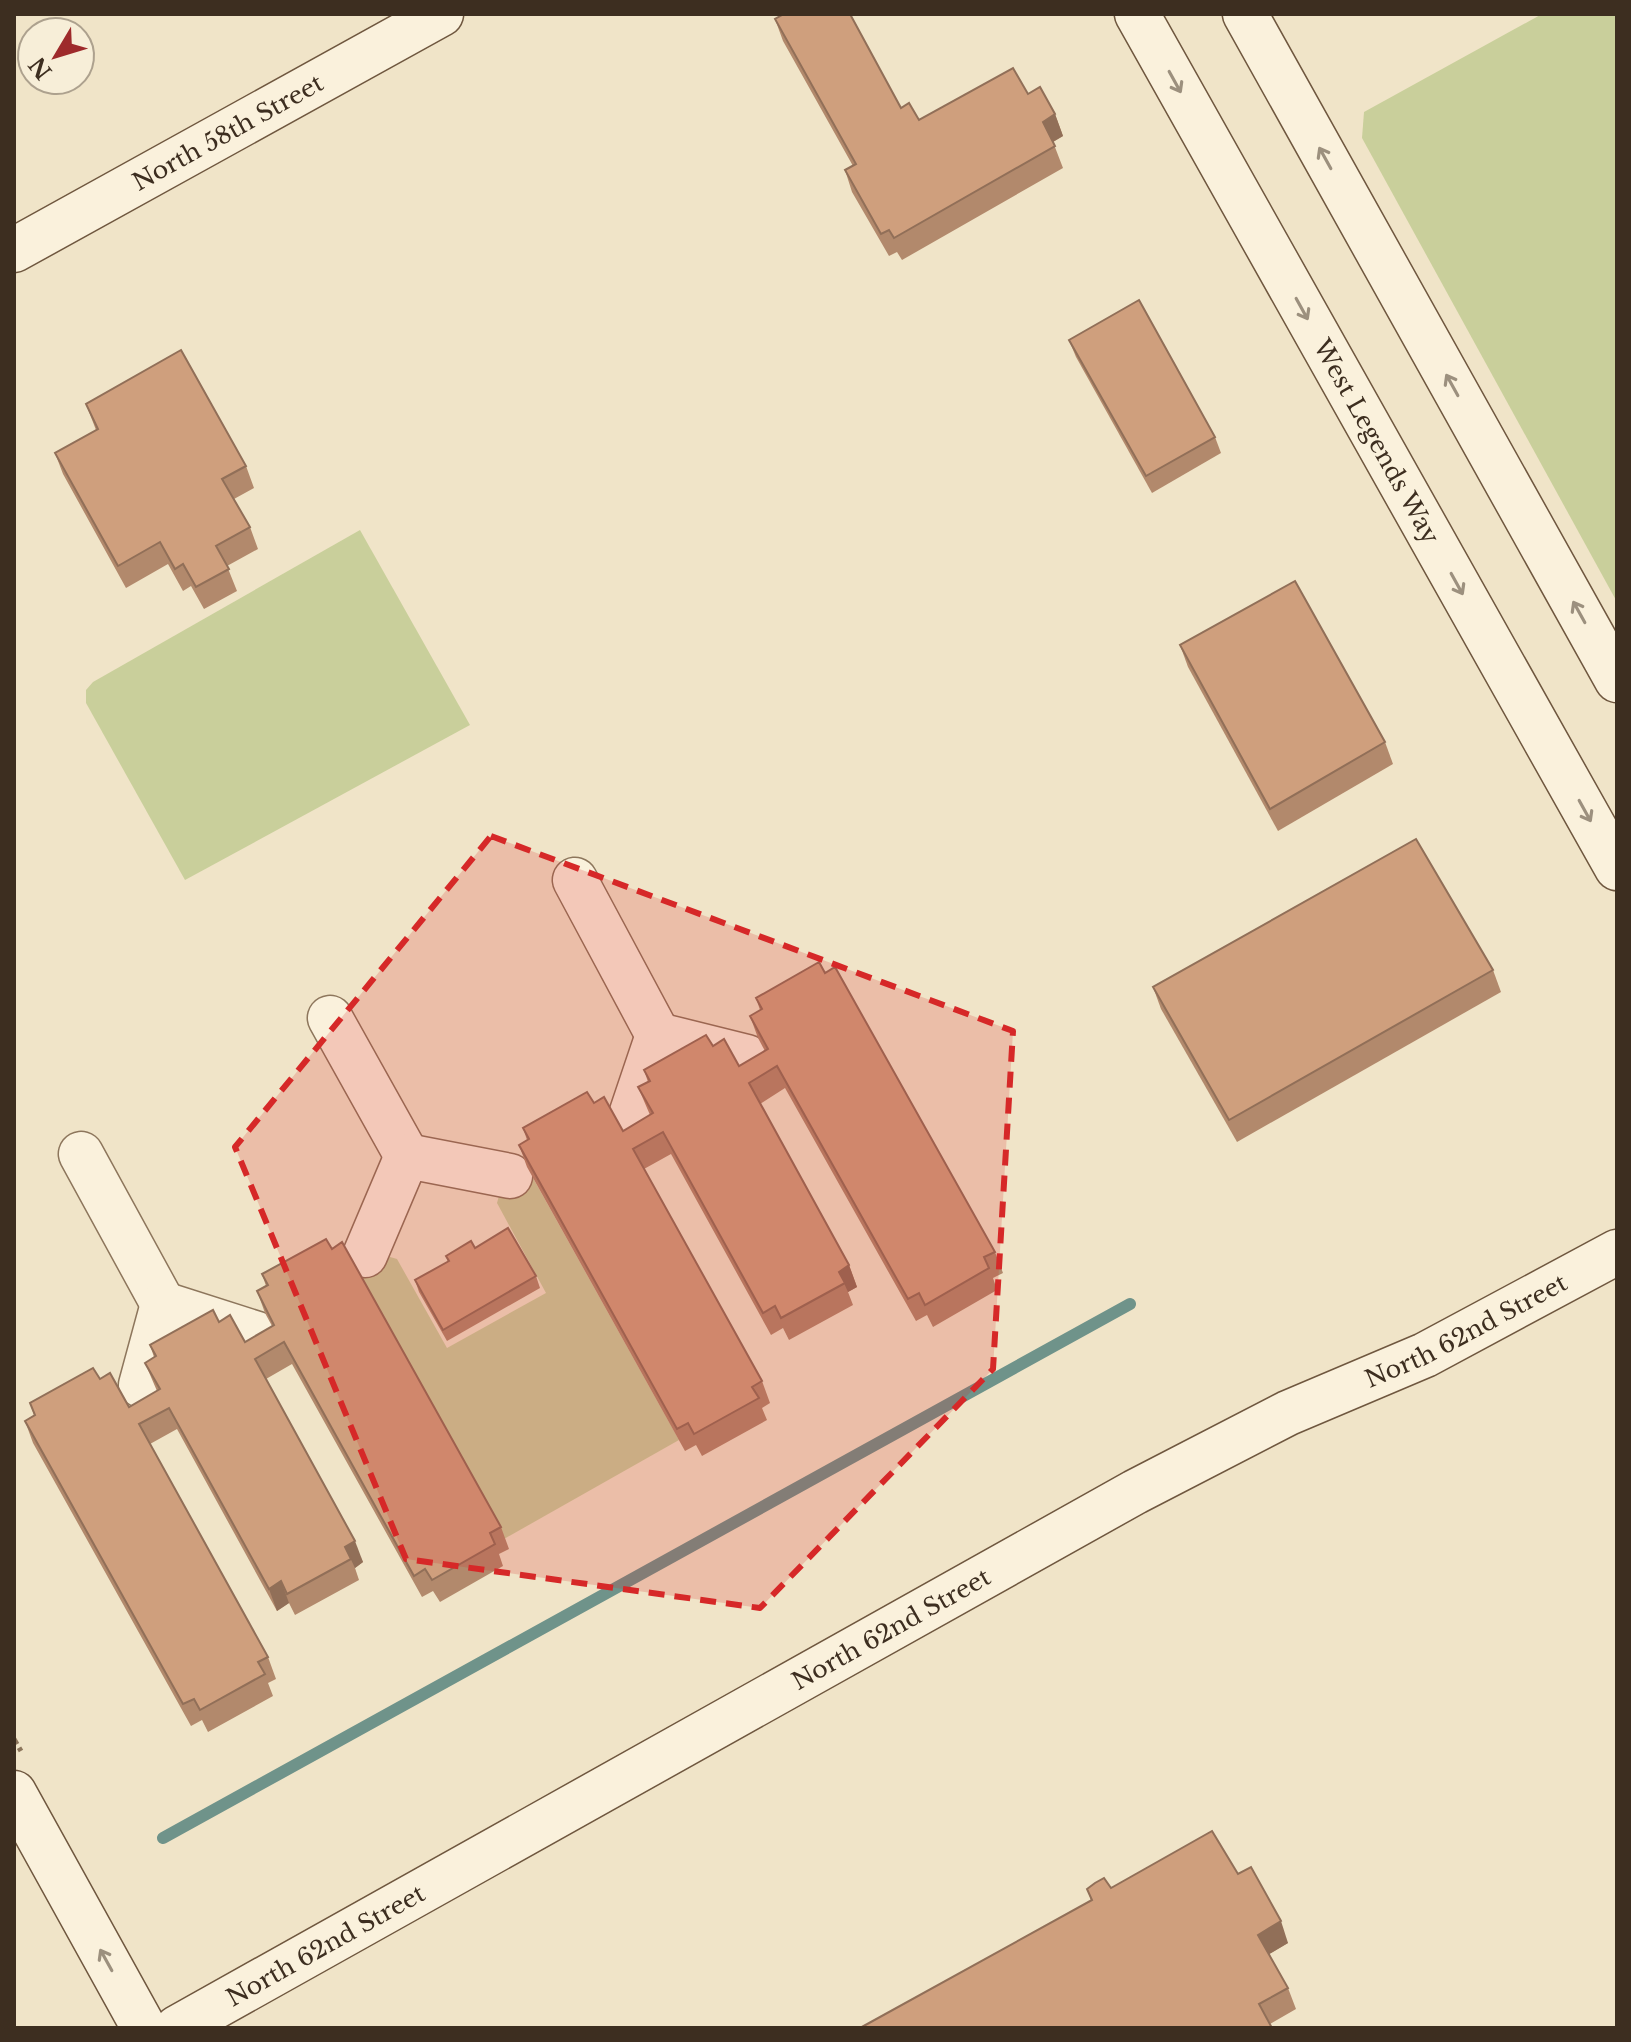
<svg xmlns="http://www.w3.org/2000/svg" width="1631" height="2042" viewBox="0 0 1631 2042" font-family="'Libre Baskerville',serif">
	<style>
		.green { fill: #c9cf9b }
		.lines { fill: none; stroke-linecap: round; stroke-linejoin: round }
		.stream { stroke: #6f938a; stroke-width: 12 }
		.street-casing { stroke: #8d765c; stroke-width: 47 }
		.secondary-casing { stroke: #6f573f; stroke-width: 47 }
		.path { stroke: #8d765c; stroke-width: 5; stroke-dasharray: 6 4; stroke-linecap: butt }
		.street { stroke: #faf1dc; stroke-width: 44 }
		.secondary { stroke: #faf1dc; stroke-width: 44 }
		.wall { fill: #b2896c }
		.shaded-wall { fill: #916f58 }
		.building { fill: #cf9f7d; stroke: #916f58; stroke-width: 2 }
		.oneway { stroke: #9c907e }
		.marked { fill: #d62828; fill-opacity: 0.2; stroke: #d62828; stroke-width: 6; stroke-dasharray: 16 10; stroke-linejoin: round }
		.labels { text-anchor: middle; dominant-baseline: central; stroke-width: 7; stroke-linejoin: round; paint-order: stroke }
		.street-label { font-size: 24px; fill: #3d2e20; stroke: #f7eed8 }
	</style>
	<rect width="100%" height="100%" fill="#f0e4c8"/>
	<g class="green">
		<polygon points="1542,14 1617,14 1617,602 1362,138 1364,112"/>
		<polygon points="360,530 470,725 185,880 86,703 86,690 93,682"/>
		<polygon points="533,1178 679,1440 504,1539 356,1276 390,1257 397,1259 447,1348 546,1293 497,1203 499,1196"/>
	</g>
	<g class="lines">
		<polyline class="stream" points="163,1838 1130,1304"/>
		<g class="street-casing">
			<g id="street">
				<polyline points="575,880 658,1035"/>
				<polyline points="330,1018 407,1156"/>
				<polyline points="631,1115 658,1035 747,1057"/>
				<polyline points="81,1154 163,1304"/>
				<polyline points="365,1255 407,1156 510,1176"/>
				<polyline points="141,1385 163,1304 257,1334"/>
			</g>
		</g>
		<g class="secondary-casing">
			<g id="secondary">
				<path id="s1" d="M1137,14L1617,868"/>
				<polyline points="1245,14 1617,680"/>
				<path id="s2" d="M14,250L441,14"/>
				<polyline points="14,1793 144,2028"/>
				<path id="s3" d="M177,2028L1135,1492L1288,1413L1425,1355L1617,1252"/>
			</g>
		</g>
		<polyline class="path" points="14,1739 21,1751"/>
		<use href="#street" class="street"/>
		<use href="#secondary" class="secondary"/>
	</g>
	<g class="wall">
		<polygon points="775,19 919,120 1028,94 1055,114 1063,136 1053,142 1063,168 902,260 897,252 889,256 852,192 845,170 853,166 783,41"/>
		<polygon points="1069,340 1215,437 1221,453 1152,493 1076,357"/>
		<polygon points="86,404 246,466 254,488 234,499 250,527 258,549 227,566 237,591 204,609 191,586 183,591 168,564 126,588 63,474 55,453 96,430"/>
		<polygon points="1180,645 1385,742 1393,764 1278,831 1188,667"/>
		<polygon points="1493,970 1501,992 1237,1142 1161,1009 1153,987"/>
		<polygon points="825,973 995,1252 1003,1273 993,1278 997,1290 933,1327 927,1315 916,1321 785,1088 760,1104 849,1265 857,1287 848,1292 853,1305 789,1340 783,1328 771,1335 671,1154 644,1169 762,1381 770,1403 762,1408 767,1420 702,1456 696,1445 685,1451 527,1167 519,1145 527,1140 523,1128 594,1103 623,1131 650,1115 638,1087 648,1082 644,1070 713,1046 739,1066 765,1051 758,1038 750,1016 760,1010 756,998"/>
		<polygon points="446,1256 536,1276 540,1288 447,1341 419,1292 415,1280 448,1262"/>
		<polygon points="262,1274 501,1527 509,1549 499,1554 503,1566 440,1602 433,1591 422,1597 292,1364 266,1379 363,1562 355,1568 359,1580 295,1615 289,1603 277,1611 177,1429 150,1444 268,1657 276,1679 268,1683 273,1696 208,1732 202,1720 191,1726 33,1443 25,1421 34,1415 30,1403 100,1379 129,1407 157,1391 145,1363 154,1357 150,1345 219,1322 245,1342 272,1326 265,1313 257,1291 266,1286"/>
		<polygon points="1238,1874 1288,1943 1269,1954 1288,1988 1296,2009 1270,2024 1091,1900 1087,1889 1111,1888"/>
	</g>
	<g class="shaded-wall">
		<polygon points="1055,114 1063,136 1051,143 1043,122"/>
		<polygon points="849,1265 857,1287 848,1292 839,1272"/>
		<polygon points="355,1541 363,1562 355,1568 345,1547"/>
		<polygon points="281,1581 289,1603 277,1611 269,1589"/>
		<polygon points="1281,1921 1288,1943 1266,1956 1258,1935"/>
	</g>
	<g class="building">
		<polygon points="784,14 850,14 901,108 909,103 919,120 1013,68 1028,94 1040,87 1055,114 1043,122 1055,146 894,238 889,230 881,234 845,170 856,164 775,19"/>
		<polygon points="1139,300 1215,437 1146,476 1069,340"/>
		<polygon points="181,350 246,466 222,479 250,527 216,546 229,569 196,587 183,564 175,569 160,542 118,566 55,453 98,429 86,404"/>
		<polygon points="1295,581 1385,742 1270,809 1180,645"/>
		<polygon points="1416,839 1493,970 1229,1120 1153,987"/>
		<polygon points="819,962 825,973 835,967 995,1252 984,1257 989,1268 925,1305 919,1293 908,1299 777,1066 749,1083 849,1265 839,1272 845,1283 781,1318 775,1306 763,1313 663,1132 633,1149 762,1381 752,1387 759,1398 694,1434 688,1423 677,1429 519,1145 529,1139 523,1128 587,1092 594,1103 604,1097 623,1131 653,1113 638,1087 650,1081 644,1070 706,1035 713,1046 724,1039 739,1066 768,1049 750,1016 762,1009 756,998"/>
		<polygon points="508,1228 536,1276 443,1330 415,1280 449,1261 446,1256 471,1241 475,1248"/>
		<polygon points="326,1239 332,1249 342,1242 501,1527 490,1533 495,1544 432,1580 425,1569 414,1576 284,1342 255,1359 355,1541 345,1547 351,1559 287,1594 281,1581 269,1589 169,1408 139,1424 268,1657 258,1662 265,1674 200,1710 194,1699 183,1704 25,1421 35,1415 30,1403 93,1368 100,1379 110,1373 129,1407 160,1389 145,1363 156,1356 150,1345 213,1310 219,1322 230,1315 245,1342 274,1325 257,1291 268,1285 262,1274"/>
		<polygon points="1212,1831 1238,1874 1251,1867 1281,1921 1258,1935 1288,1988 1259,2004 1272,2028 860,2028 1092,1900 1087,1889 1095,1883 1104,1878 1111,1888"/>
	</g>
	<defs><path id="oneway-shaft" d="M-6 0H5M1.5-3L5.5 0L1.5 3" fill="none" stroke-width="1.6" stroke-linecap="round" stroke-linejoin="round" transform="scale(2)"/></defs>
	<g class="oneway">
		<use href="#oneway-shaft" transform="translate(1175 82) rotate(61)"/>
		<use href="#oneway-shaft" transform="translate(1325 158) rotate(-119)"/>
		<use href="#oneway-shaft" transform="translate(1302 309) rotate(61)"/>
		<use href="#oneway-shaft" transform="translate(1452 385) rotate(-119)"/>
		<use href="#oneway-shaft" transform="translate(1457 584) rotate(61)"/>
		<use href="#oneway-shaft" transform="translate(1579 612) rotate(-119)"/>
		<use href="#oneway-shaft" transform="translate(1585 811) rotate(61)"/>
		<use href="#oneway-shaft" transform="translate(106 1960) rotate(-119)"/>
	</g>
	<path class="marked" d="M491,836L1013,1031L993,1369L760,1608L406,1559L235,1147Z"/>
	<g class="labels">
		<g class="street-label">
			<text stroke="none"><textPath href="#s2" startOffset="244">North 58th Street</textPath></text>
			<text stroke="none"><textPath href="#s1" startOffset="490">West Legends Way</textPath></text>
			<text stroke="none"><textPath href="#s3" startOffset="1466">North 62nd Street</textPath></text>
			<text stroke="none"><textPath href="#s3" startOffset="818">North 62nd Street</textPath></text>
			<text stroke="none"><textPath href="#s3" startOffset="170">North 62nd Street</textPath></text>
		</g>
	</g>
	<rect width="1631" height="2042" fill="none" stroke="#3d2e20" stroke-width="32"/>
	<g transform="translate(56 56) rotate(232)"><circle r="38" fill="#f7eed8" stroke="#ada18e" stroke-width="2"/>
	<path d="M0-6L14 30L0 20L-14 30Z" fill="#9e2a2b"/>
	<text y="-12" font-size="22" font-weight="bold" text-anchor="middle" fill="#3d2e20">N</text>
	</g>
</svg>
